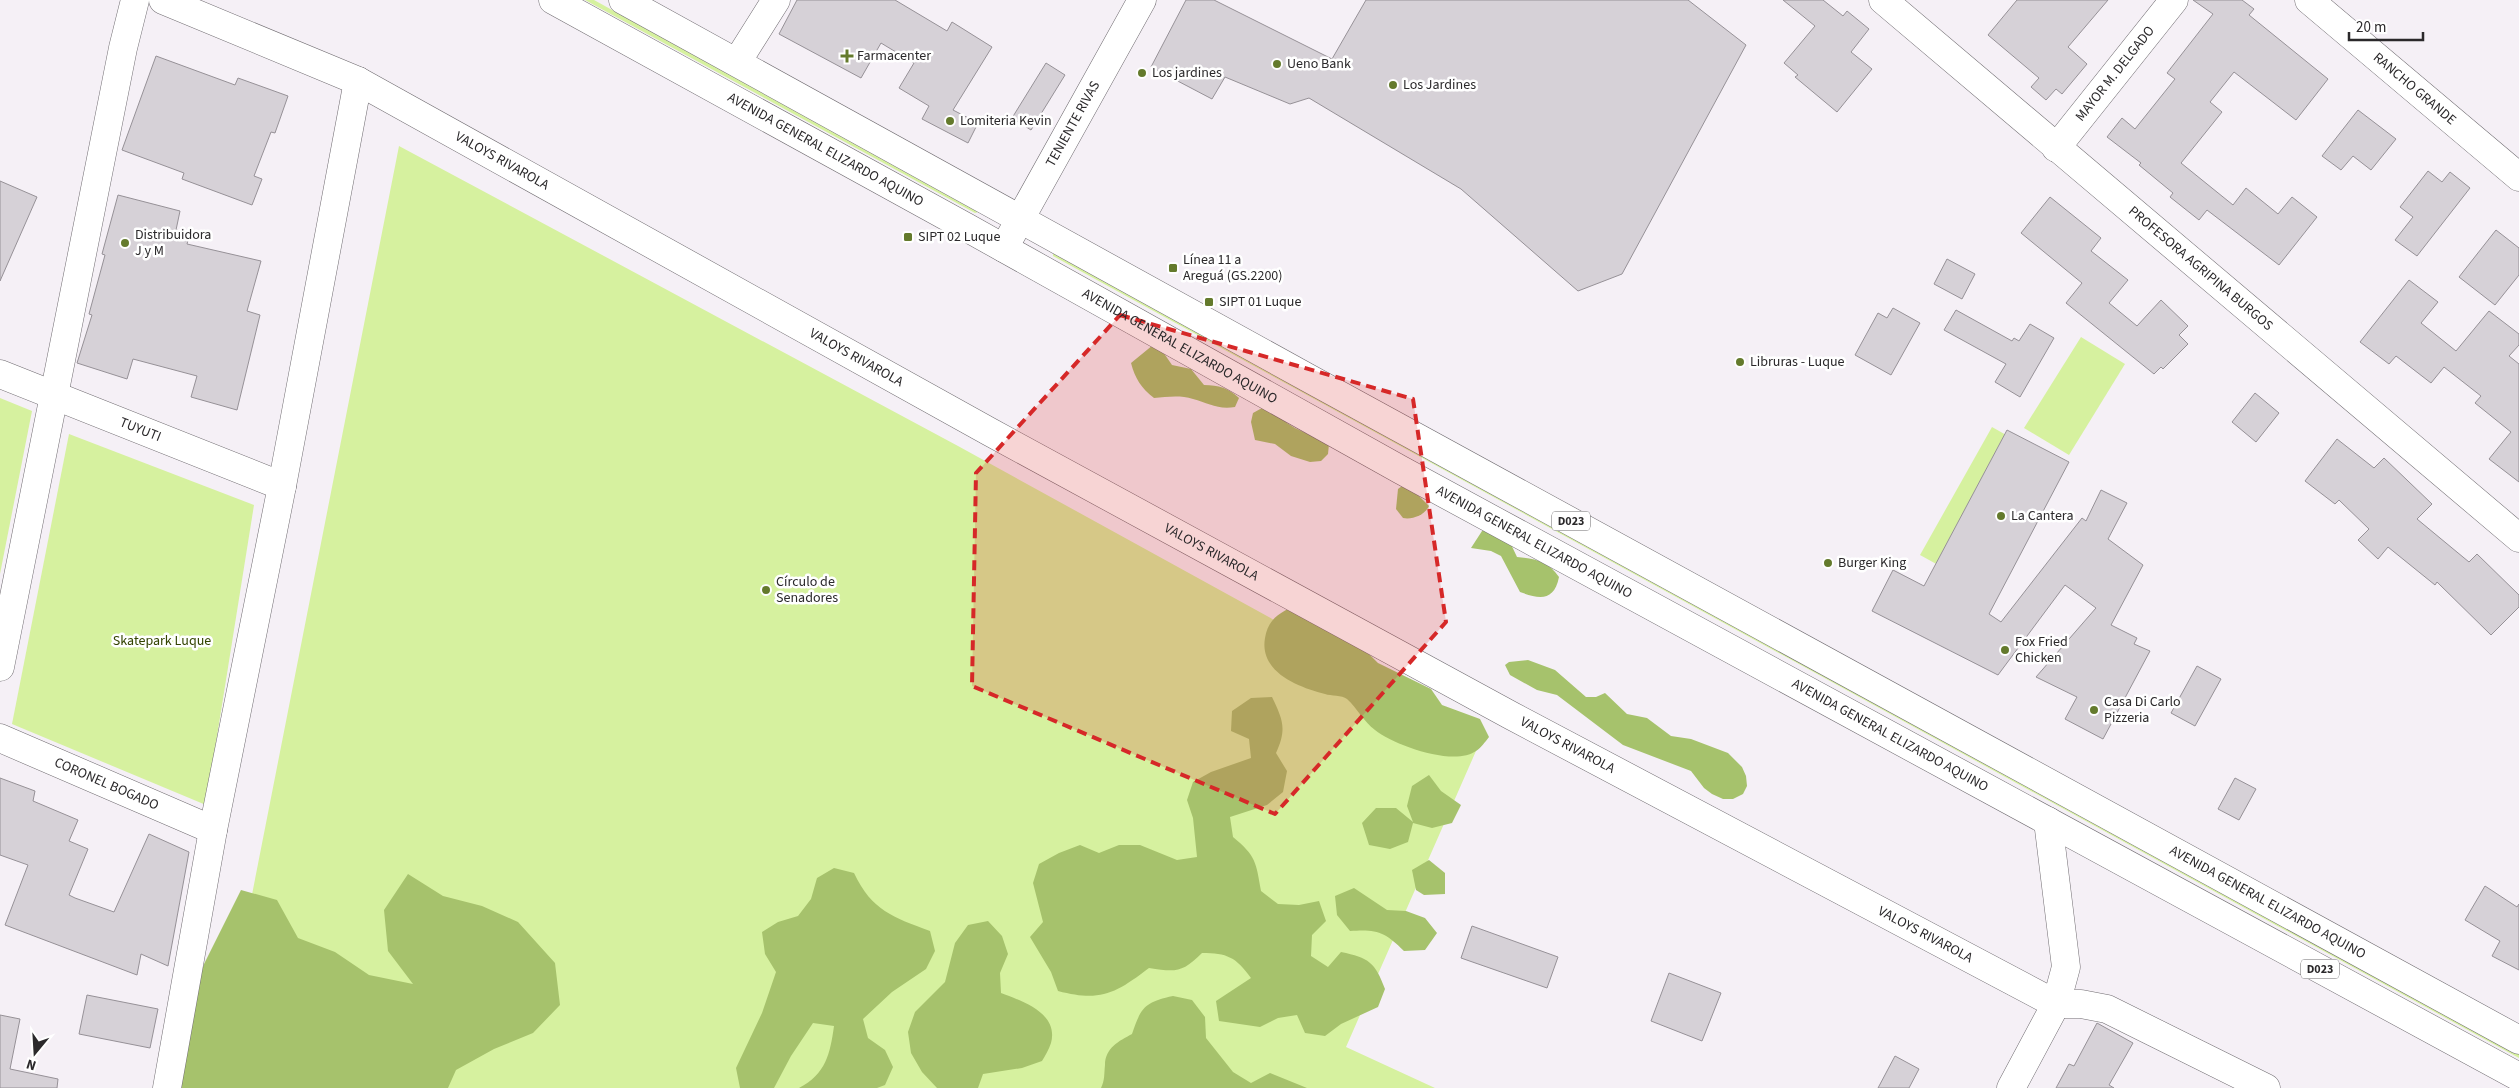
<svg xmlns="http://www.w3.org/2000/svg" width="2519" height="1088" viewBox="0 0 2519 1088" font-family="'Source Sans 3',sans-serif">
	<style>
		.green { fill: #d6f19f }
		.forest { fill: #a6c26c }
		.building { fill: #d6d1d7; stroke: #969197 }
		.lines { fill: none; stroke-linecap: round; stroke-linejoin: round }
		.street-casing { stroke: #706c71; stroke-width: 29 }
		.secondary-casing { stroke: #706c71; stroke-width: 29 }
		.primary-casing { stroke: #706c71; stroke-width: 29 }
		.street { stroke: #fff; stroke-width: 28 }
		.secondary { stroke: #fff; stroke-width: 28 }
		.primary { stroke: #fff; stroke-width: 28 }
		.marked { fill: #d62828; fill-opacity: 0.2; stroke: #d62828; stroke-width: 4; stroke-dasharray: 10 6; stroke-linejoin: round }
		.poi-dot { fill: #647a2c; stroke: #fff; stroke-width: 2 }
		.labels { text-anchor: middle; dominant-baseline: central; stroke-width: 5; stroke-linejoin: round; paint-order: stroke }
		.shield { fill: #fff; stroke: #6b696b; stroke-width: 1 }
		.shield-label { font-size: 12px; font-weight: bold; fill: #2b292b }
		.poi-label { font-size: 14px; fill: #2b292b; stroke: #fff; text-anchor: start }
		.street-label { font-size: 14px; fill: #2b292b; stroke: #fff }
		.park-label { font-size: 14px; fill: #334300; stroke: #fff }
	</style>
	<rect width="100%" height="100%" fill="#f5f0f6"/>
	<g class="green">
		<polygon points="585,0 594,0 978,212 975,213"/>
		<polygon points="399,146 958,446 1483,735 1346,1047 1435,1088 214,1088"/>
		<polygon points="1053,253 2519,1053 2519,1058 1053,256"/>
		<polygon points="2081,337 2125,364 2069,455 2024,428"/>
		<polygon points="0,398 32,411 0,574"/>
		<polygon points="1992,427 2061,466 1989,593 1920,555"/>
		<polygon points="69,434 254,505 206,805 12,724"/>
	</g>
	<g class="forest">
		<path d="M1153,345L1161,349L1172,365L1191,369L1204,385C1219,385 1228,388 1239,398L1235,407C1218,410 1208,403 1193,399C1180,395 1167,397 1154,398C1141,388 1135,378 1131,363Z"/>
		<polygon points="1262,408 1281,415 1287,423 1295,428 1329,444 1328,454 1321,461 1310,462 1291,456 1275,444 1255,440 1251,422 1253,413"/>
		<path d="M1402,486L1415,492L1429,506C1425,515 1412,520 1403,518L1396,509L1398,489Z"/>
		<path d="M1491,527L1508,538L1517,557C1535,559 1548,561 1559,577C1554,602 1539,599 1520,592L1501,556L1491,551L1471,548L1482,531Z"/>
		<path d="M1297,605L1363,648L1378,663L1431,689L1442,705L1480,719L1489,737C1485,742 1481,748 1476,751C1454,767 1394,745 1375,730C1364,722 1357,708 1347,699C1342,695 1331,696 1325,694C1298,687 1259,672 1265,638C1268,619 1280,612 1297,605Z"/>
		<polygon points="1528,660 1555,670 1586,697 1596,697 1605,693 1627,714 1647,718 1671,736 1691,739 1728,753 1742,767 1746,776 1747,786 1743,794 1733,799 1723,799 1712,794 1704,788 1691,771 1623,745 1557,695 1537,690 1510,675 1505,665 1509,662"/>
		<path d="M1272,697C1283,720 1287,729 1276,753L1287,771L1283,792L1267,805L1230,817L1233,837C1256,856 1256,862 1261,891L1278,904L1299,905L1319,901L1326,921L1312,935L1311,956L1328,967L1341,952C1369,958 1375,962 1385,989L1378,1007L1341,1024L1325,1036L1305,1033L1297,1015L1278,1018L1260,1027L1219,1021L1216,1001L1251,978C1236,957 1227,953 1202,953C1182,973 1176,972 1149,968C1115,994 1100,1002 1058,991L1051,972L1030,937L1043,922L1033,883L1039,864L1059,853L1080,845L1099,853L1119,845H1140L1177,860L1197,857L1193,818L1187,800L1193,782L1211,772L1251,758L1249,739L1231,731L1232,711L1251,698Z"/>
		<polygon points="1429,775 1441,791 1461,805 1452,823 1432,828 1413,823 1408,842 1390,849 1369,845 1362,823 1376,808 1396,808 1413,822 1407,806 1412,786"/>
		<polygon points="1429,860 1445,873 1445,894 1424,895 1416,890 1412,870"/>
		<path d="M834,868L854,873C872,911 893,917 930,931L935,951L926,969L892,992L863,1019L868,1038L885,1050L893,1067L885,1085L877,1088H799C826,1074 830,1054 834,1026L813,1023L791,1056L774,1088H740L736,1068L762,1013L776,972L765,954L762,932L778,922L798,916L811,899L817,878Z"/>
		<polygon points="408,874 443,896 482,906 518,922 555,963 560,1005 533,1033 494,1049 456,1070 448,1088 179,1088 192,1001 204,964 241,890 277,900 298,938 335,952 369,975 413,984 388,951 384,910"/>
		<path d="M1354,888L1387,910L1406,911L1425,918L1437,933L1425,950L1404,951C1385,932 1377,929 1350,931L1337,915L1335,896Z"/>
		<path d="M988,921L1002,936L1008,954L1000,973L1001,993C1022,1001 1059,1013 1051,1043C1049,1049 1045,1056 1042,1061L1022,1068L983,1074L978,1088H937L922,1072L911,1053L908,1032L915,1012L945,982L955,943L968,925Z"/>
		<path d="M1173,996L1192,1000L1205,1017L1206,1038L1233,1072L1251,1083L1270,1073L1307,1088H1101C1105,1080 1104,1074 1105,1065C1105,1048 1119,1041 1132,1034C1141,1007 1145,1002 1173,996Z"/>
	</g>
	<g class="building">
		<polygon points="797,0 895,0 947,31 952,22 992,47 953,110 978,123 968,143 922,119 929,106 899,88 914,63 881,43 861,78 779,34"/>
		<polygon points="1186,0 1214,0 1332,59 1366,0 1688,0 1746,45 1622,274 1578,291 1461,189 1309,98 1290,104 1225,77 1212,99 1151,67"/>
		<polygon points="1783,0 1823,0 1843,16 1847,11 1869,29 1851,52 1872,69 1837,112 1795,77 1798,75 1784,63 1815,26"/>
		<polygon points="2017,0 2108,0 2068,47 2087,64 2062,94 2056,89 2046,100 2031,87 2039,78 1988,35"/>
		<polygon points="2193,0 2242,0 2254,9 2249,15 2328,79 2296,120 2234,72 2210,102 2222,112 2181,163 2233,205 2246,188 2278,214 2292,197 2317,217 2279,265 2207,210 2199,220 2170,197 2173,193 2139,165 2141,163 2107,137 2122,118 2135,129 2175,79 2167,73 2213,14"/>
		<polygon points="156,56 235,85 238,78 288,96 275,133 271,132 254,176 262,179 252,205 182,179 184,173 122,150"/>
		<polygon points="1046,63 1065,75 1031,130 1012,118"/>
		<polygon points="2358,110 2396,139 2371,170 2353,156 2341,170 2322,156"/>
		<polygon points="2428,171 2442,182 2450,172 2470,188 2417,256 2395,240 2413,217 2400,207"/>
		<polygon points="0,181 37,197 0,281"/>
		<polygon points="118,195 180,211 176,230 190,233 187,244 261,261 247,311 260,315 237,410 191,397 197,376 133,359 127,379 77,363 92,315 89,314 105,255 102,254"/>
		<polygon points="2050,197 2101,238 2091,251 2128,280 2109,303 2137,326 2161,300 2188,326 2179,335 2188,344 2163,369 2161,367 2154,374 2066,303 2082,283 2021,233"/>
		<polygon points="2496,230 2519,248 2519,275 2495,305 2459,277"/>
		<polygon points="1947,259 1975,274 1962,299 1934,284"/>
		<polygon points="2409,280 2438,302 2421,323 2456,351 2489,311 2519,334 2519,345 2509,356 2519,364 2519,482 2489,459 2511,432 2475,403 2481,396 2444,367 2431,383 2396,356 2389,364 2360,342"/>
		<polygon points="1893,308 1920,323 1891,375 1855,355 1878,313 1887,318"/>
		<polygon points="1956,310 2012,341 2014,338 2019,341 2030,324 2054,338 2020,397 1995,382 2006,364 1944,330"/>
		<polygon points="2255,393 2279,413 2256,442 2232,422"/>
		<polygon points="2007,430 2069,462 1989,614 2001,622 2082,518 2086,521 2101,490 2127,503 2108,539 2143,565 2111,625 2137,638 2134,644 2150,651 2103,739 2065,719 2077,697 2036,677 2096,608 2065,585 1998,675 1872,611 1893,570 1924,586"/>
		<polygon points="2337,439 2374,468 2384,458 2432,504 2417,519 2469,562 2477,554 2519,595 2519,607 2491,635 2437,582 2435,585 2388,547 2378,559 2358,540 2369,529 2339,500 2335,504 2305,481"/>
		<polygon points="2197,666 2221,679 2195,726 2171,713"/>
		<polygon points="0,778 35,791 33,801 78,820 69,841 88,849 69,895 75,898 114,912 149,834 189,852 168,966 141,954 137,975 5,925 28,865 0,855"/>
		<polygon points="2235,778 2256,789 2239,820 2218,809"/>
		<polygon points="2485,886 2517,907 2519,904 2519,970 2492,956 2500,941 2465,920"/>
		<polygon points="1472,926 1558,957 1547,988 1461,958"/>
		<polygon points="1669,973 1721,993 1702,1041 1651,1021"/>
		<polygon points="87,995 158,1009 150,1048 79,1034"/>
		<polygon points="0,1015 20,1019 10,1069 58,1079 57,1088 0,1088"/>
		<polygon points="2097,1023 2133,1043 2109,1085 2114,1088 2056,1088 2069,1064 2074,1066"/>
		<polygon points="1895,1056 1919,1069 1909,1088 1878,1088"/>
	</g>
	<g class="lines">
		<g class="street-casing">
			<g id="street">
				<path id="s1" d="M1883,0L2519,538"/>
				<path id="s2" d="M2309,0L2519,177"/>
				<polyline points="737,62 776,0"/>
				<path id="s3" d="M2056,148L2174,0"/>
				<path id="s4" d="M1004,248L1142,0"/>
				<path id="s5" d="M0,374L282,486"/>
				<path id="s6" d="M0,738L213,830"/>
				<polyline points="167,1088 213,830 282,486 358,81"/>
				<polyline points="2011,1088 2056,1004 2066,967 2048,821"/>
			</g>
		</g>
		<g class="secondary-casing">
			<g id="secondary">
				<path id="s7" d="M163,0L358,81L990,432L1512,716L2056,1004H2081L2107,1009L2266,1088"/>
				<polyline points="0,667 123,48 135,0"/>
			</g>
		</g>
		<g class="primary-casing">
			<g id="primary">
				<path id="s8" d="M553,0L966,227L1401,470L2519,1077"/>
				<path id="s9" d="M623,0L1310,379L2519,1040"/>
			</g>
		</g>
		<use href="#street" class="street"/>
		<use href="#secondary" class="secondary"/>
		<use href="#primary" class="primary"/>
	</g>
	<path class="marked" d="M1120,315L1413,399L1446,622L1275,814L972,686L976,473Z"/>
	<g class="poi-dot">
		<path d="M844.5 48.5h5v5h5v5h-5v5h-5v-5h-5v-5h5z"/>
		<circle cx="1277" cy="64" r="5"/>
		<circle cx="1142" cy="73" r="5"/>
		<circle cx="1393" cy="85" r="5"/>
		<circle cx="950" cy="121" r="5"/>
		<rect x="903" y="232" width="10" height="10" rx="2.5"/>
		<circle cx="125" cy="243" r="5"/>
		<rect x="1168" y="263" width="10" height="10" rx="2.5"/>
		<rect x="1204" y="297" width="10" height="10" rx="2.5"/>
		<circle cx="1740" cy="362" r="5"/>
		<circle cx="2001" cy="516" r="5"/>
		<circle cx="1828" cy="563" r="5"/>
		<circle cx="766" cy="590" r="5"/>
		<circle cx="2005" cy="650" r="5"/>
		<circle cx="2094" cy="710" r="5"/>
	</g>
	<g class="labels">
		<g class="shield">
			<rect x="1552" y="511.5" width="38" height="19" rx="4"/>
			<rect x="2301" y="959.5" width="38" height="19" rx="4"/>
		</g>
		<g class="shield-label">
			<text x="1571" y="521">D023</text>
			<text x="2320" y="969">D023</text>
		</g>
		<g class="poi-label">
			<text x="857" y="56">Farmacenter</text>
			<text x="1287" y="64">Ueno Bank</text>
			<text x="1152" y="73">Los jardines</text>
			<text x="1403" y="85">Los Jardines</text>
			<text x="960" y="121">Lomiteria Kevin</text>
			<text x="135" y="235">Distribuidora<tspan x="135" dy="16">J y M</tspan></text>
			<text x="918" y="237">SIPT 02 Luque</text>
			<text x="1183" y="260">Línea 11 a<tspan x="1183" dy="16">Areguá (GS.2200)</tspan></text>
			<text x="1219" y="302">SIPT 01 Luque</text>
			<text x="1750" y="362">Libruras - Luque</text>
			<text x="2011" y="516">La Cantera</text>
			<text x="1838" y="563">Burger King</text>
			<text x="776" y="582">Círculo de<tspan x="776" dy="16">Senadores</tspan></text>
			<text x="2015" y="642">Fox Fried<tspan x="2015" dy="16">Chicken</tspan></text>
			<text x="2104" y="702">Casa Di Carlo<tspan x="2104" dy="16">Pizzeria</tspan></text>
		</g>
		<g class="street-label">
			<text stroke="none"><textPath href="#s3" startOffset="95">MAYOR M. DELGADO</textPath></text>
			<text stroke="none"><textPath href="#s2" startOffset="138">RANCHO GRANDE</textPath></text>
			<text stroke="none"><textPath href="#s4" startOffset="142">TENIENTE RIVAS</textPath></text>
			<text stroke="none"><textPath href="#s8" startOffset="311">AVENIDA GENERAL ELIZARDO AQUINO</textPath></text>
			<text stroke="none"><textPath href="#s7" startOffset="376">VALOYS RIVAROLA</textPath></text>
			<text stroke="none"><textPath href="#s1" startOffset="416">PROFESORA AGRIPINA BURGOS</textPath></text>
			<text stroke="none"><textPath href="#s8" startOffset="716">AVENIDA GENERAL ELIZARDO AQUINO</textPath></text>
			<text stroke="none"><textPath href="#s7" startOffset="781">VALOYS RIVAROLA</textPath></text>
			<text stroke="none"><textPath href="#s5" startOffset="151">TUYUTI</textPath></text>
			<text stroke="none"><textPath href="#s8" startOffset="1121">AVENIDA GENERAL ELIZARDO AQUINO</textPath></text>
			<text stroke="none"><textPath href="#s7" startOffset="1186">VALOYS RIVAROLA</textPath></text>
			<text stroke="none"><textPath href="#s8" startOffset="1526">AVENIDA GENERAL ELIZARDO AQUINO</textPath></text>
			<text stroke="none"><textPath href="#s7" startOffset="1591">VALOYS RIVAROLA</textPath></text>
			<text stroke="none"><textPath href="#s6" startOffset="116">CORONEL BOGADO</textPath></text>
			<text stroke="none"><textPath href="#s9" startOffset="1876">AVENIDA GENERAL ELIZARDO AQUINO</textPath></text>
			<text stroke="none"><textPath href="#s7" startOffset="1996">VALOYS RIVAROLA</textPath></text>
		</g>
		<g class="park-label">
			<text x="162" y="641">Skatepark Luque</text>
		</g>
	</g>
	<g transform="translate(35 1053) rotate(198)" stroke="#ffffff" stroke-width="4" paint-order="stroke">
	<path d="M0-4L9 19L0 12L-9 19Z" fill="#2b292b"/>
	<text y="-8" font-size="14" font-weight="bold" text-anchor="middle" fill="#2b292b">N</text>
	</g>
	<path d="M2349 32v8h74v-8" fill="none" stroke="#2b292b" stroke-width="2.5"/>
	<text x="2356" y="32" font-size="15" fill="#2b292b" stroke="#ffffff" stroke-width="4" paint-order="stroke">20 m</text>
</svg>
